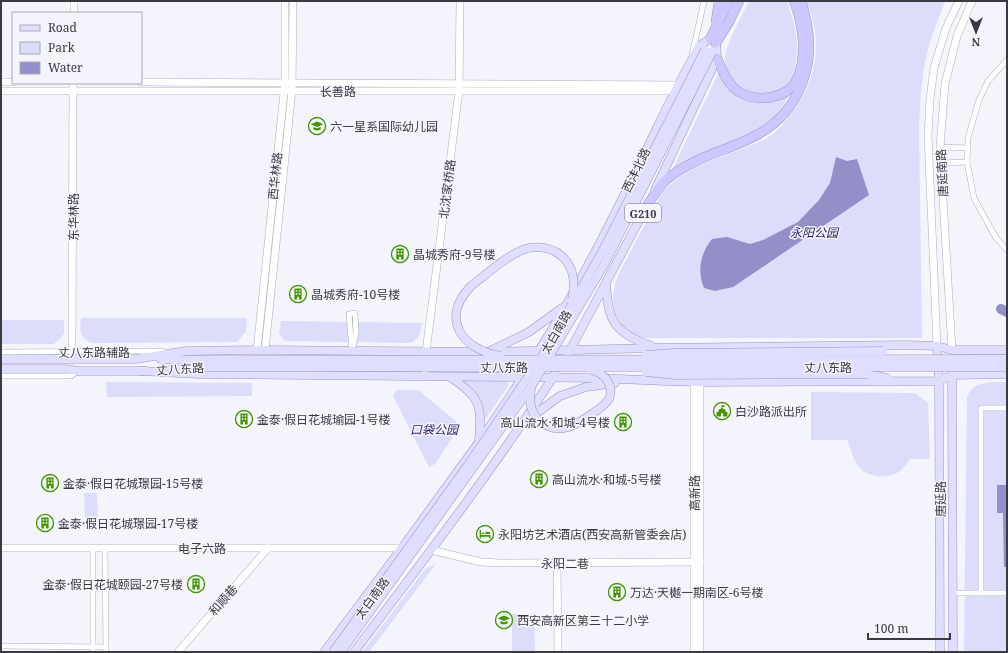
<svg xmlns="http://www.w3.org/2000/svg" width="1008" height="653" viewBox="0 0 1008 653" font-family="'Noto Serif','Noto Sans SC',serif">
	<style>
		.green { fill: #dcdcfb }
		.water { fill: #9390c9 }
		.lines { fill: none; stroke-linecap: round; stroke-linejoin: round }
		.river { stroke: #9390c9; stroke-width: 10 }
		.street-casing { stroke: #acabc1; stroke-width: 6 }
		.secondary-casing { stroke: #acabc1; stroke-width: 8 }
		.primary-casing { stroke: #9896bd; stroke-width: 9 }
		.highway-casing { stroke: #9896bd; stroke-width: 10 }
		.street { stroke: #fff; stroke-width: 5 }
		.secondary { stroke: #fff; stroke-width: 7 }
		.primary { stroke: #dfdeff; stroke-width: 8 }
		.highway { stroke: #cac8ff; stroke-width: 9 }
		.primary-bridge-casing { stroke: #9896bd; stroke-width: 9; stroke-linecap: butt }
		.primary-bridge { stroke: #dfdeff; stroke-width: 8 }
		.labels { text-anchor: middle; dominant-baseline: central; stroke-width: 3; stroke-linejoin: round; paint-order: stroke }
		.shield { fill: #f4f4fd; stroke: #72727b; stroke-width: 1 }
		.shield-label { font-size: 11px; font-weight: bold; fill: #3a3a43 }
		.street-label { font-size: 12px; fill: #3a3a43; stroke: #f4f4fd }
		.poi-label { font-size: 12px; fill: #3a3a43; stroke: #f4f4fd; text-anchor: start }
		.park-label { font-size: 12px; font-style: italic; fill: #2f2166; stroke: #f4f4fd }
	</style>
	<rect width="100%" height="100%" fill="#f4f4fd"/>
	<g class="green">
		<path d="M749,1H787C795,24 800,42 795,67C794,70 794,75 792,78C774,106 725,95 725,60C725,45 742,16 749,1Z"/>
		<path d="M806,1H945C940,14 935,28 930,42C922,69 920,99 919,127L922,338H641C629,332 617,323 614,308C612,299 614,290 616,281C619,271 626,261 631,251C638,237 646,222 654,208C657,203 659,197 663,192C666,188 672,183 676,180C703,159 737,153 767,138C775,134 781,126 787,119C816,86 825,42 806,1Z"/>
		<polygon points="720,70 724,81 761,101 795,87 778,113 759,131 682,163 673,168"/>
		<path d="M81,318H247L246,331L237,342L92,343C79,338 80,330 81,318Z"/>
		<polygon points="1,320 64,320 64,334 54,344 1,344"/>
		<polygon points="281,321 422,323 419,337 411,343 285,341 279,333"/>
		<polygon points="462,380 508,381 509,385 484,421 482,404 468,386"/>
		<polygon points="106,382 252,383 252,396 107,397"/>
		<path d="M994,382H1007V652H964L967,397C972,384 981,384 994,382Z"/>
		<polygon points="397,390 418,390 457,422 458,429 435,464 429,467 393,396"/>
		<path d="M811,392L915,393L928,403L930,459H910C907,463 904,468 900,471C890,479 869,478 860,468C853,461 851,449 847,440H811Z"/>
		<polygon points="84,493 97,493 98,518 85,518"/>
		<polygon points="436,564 369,652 362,652 425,569"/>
		<polygon points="512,614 534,614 535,652 512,652"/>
	</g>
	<g class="water">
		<path d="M836,157L847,161L857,159L869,195L733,287L715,291L704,288C697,271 700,254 712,239L727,237L750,244L763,240L798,222L819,200L830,183Z"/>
		<polygon points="997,485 1007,485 1007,567 1004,567 1003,513 997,513"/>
	</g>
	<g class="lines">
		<polyline class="river" points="1001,309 1007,312"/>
		<g class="street-casing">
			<g id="street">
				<polyline points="692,55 704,1"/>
				<polyline points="1007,60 988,81 979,100 968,138 967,162 974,198 996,238 1007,250"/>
				<polyline points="940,147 967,148"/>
				<polyline points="941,163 967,162"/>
				<polygon points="355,313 356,333 352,351 349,314"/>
				<polyline points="1,352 163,351"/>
				<polyline points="1,376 71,376 78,371"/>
				<polyline points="1007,408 981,408 981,593 1007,593"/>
				<polyline points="93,548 93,652"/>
				<polyline points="105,548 106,652"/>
				<polyline points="952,593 981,593"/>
				<polyline points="1,646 106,647"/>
			</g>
		</g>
		<g class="secondary-casing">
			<g id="secondary">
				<polyline points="74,13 74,1"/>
				<polyline points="1,82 13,82"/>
				<polyline points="141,82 679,85"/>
				<polyline points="1,91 676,91"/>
				<polyline points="937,346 928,135 930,99 934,68 946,28 959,1"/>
				<polyline points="257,350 285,83 285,1"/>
				<polyline points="265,350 292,90 293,1"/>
				<polyline points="952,350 940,147 945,84 957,36 972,1"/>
				<polyline points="72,352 73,83"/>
				<polyline points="425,376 426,352 459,91 460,1"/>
				<polyline points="694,382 694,652"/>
				<polyline points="700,382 700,652"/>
				<polyline points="1,548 402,548"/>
				<polyline points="431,550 481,562 500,563 700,562"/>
				<polyline points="557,563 558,652"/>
				<polyline points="178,652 268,548"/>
			</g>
		</g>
		<g class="primary-casing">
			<g id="primary">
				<polyline points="655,190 717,58 716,43"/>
				<path d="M606,284C608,322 615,333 651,346"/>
				<polyline points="937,346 939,381 940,652"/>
				<polyline points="490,351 529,332 562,308"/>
				<path d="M537,354C582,282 619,206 656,130C669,102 684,74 699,46L710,39"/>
				<polyline points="568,354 650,200"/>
				<polyline points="1,359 136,359 186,351 265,350 486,352 655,348 905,345 937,346 952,350 1007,350"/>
				<polyline points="160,359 189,360"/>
				<polyline points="1,369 66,369 78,371 146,371"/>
				<polyline points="171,369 191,367"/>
				<polyline points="141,371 198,374 598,378 665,381 700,382 939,381 952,375 1007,374"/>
				<polyline points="952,371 953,652"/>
				<polyline points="868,374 887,378"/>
				<path d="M450,377C480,397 482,404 479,440"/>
				<polyline points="530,418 560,396 586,387 615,383"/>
				<polyline points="324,652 402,548 479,442 525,374"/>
				<path d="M354,652C423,561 493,470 555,374"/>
			</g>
		</g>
		<g class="highway-casing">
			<g id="highway">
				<polyline points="716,21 719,1"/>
				<polyline points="710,39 729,1"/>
				<polyline points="716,43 729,22 739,1"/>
				<path d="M717,58C722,70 728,85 739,92C758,103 789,99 798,77C807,53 803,24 794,1"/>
				<path d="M647,206C653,196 659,186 667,179C715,140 777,151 803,81C813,54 810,28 801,1"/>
			</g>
		</g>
		<use href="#street" class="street"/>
		<use href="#secondary" class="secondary"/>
		<use href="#primary" class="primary"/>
		<use href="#highway" class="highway"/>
		<g class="primary-bridge-casing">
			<g id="primary-bridge">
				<polyline points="646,355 674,353 883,351"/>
				<path d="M500,356C461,349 440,318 471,286C484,276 502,260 516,253C535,242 560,247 570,267C575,277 574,290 572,300"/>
				<polyline points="189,360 1007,359"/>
				<polyline points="191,367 1007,367"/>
				<polyline points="646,372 675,375 868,374"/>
				<path d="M531,388C531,392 530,396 530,400C531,420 550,433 569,427C576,425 584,419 590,415C596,411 605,406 609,399C615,386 604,372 591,370"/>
				<polyline points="333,652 468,465 543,355 602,252 705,50"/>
				<polyline points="341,652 531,387 604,265 712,52"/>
			</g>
		</g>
		<use href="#primary-bridge" class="primary-bridge"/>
	</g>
	<defs>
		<g id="school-ring" transform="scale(0.9)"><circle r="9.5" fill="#f4f4fd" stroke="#449500" stroke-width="1.5"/><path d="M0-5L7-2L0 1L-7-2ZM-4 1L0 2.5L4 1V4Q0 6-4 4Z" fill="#449500"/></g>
		<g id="building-ring" transform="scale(0.9)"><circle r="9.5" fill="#f4f4fd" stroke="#449500" stroke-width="1.5"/><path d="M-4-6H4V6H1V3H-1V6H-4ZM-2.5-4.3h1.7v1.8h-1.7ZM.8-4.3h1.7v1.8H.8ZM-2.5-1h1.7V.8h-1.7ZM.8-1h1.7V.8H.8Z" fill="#449500"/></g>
		<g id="civic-ring" transform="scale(0.9)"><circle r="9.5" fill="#f4f4fd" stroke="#449500" stroke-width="1.5"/><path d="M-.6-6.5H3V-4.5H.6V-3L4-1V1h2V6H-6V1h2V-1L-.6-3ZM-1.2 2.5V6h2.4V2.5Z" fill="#449500"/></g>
		<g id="hotel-ring" transform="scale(0.9)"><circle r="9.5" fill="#f4f4fd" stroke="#449500" stroke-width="1.5"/><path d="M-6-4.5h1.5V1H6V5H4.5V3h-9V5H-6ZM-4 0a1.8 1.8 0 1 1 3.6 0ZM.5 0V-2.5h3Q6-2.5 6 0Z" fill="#449500"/></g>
	</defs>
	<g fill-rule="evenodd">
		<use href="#school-ring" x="317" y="126"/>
		<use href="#building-ring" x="400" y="254"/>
		<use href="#building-ring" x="298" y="294"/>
		<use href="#civic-ring" x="722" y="411"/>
		<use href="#building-ring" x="244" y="419"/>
		<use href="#building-ring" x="623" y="422"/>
		<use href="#building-ring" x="539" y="479"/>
		<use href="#building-ring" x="50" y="483"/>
		<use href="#building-ring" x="45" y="523"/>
		<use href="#hotel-ring" x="485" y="534"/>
		<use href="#building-ring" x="196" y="584"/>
		<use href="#building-ring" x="617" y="592"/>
		<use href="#school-ring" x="504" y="620"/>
	</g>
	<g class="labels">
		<rect class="shield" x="625" y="204" width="36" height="18" rx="3"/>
		<g class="shield-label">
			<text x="643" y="213">G210</text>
		</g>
		<g class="street-label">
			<text x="338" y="91">长善路</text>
			<text transform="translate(636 170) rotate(-64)">西沣北路</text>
			<text transform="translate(942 173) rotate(-93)">唐延南路</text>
			<text transform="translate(275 176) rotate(-84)">西华林路</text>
			<text transform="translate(447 189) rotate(-83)">北沈家桥路</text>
			<text transform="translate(73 217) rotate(-90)">东华林路</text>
			<text transform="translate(556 332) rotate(-60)">太白南路</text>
			<text x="94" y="352">丈八东路辅路</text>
			<text x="504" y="367">丈八东路</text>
			<text x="828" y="367">丈八东路</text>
			<text transform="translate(180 369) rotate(-3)">丈八东路</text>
			<text transform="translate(694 493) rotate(-90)">高新路</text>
			<text transform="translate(940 499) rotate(-90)">唐延路</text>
			<text x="202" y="548">电子六路</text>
			<text x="565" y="563">永阳二巷</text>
			<text transform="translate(372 598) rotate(-54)">太白南路</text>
			<text transform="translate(223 600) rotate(-49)">和顺巷</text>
		</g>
		<g class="poi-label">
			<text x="330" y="126">六一星系国际幼儿园</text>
			<text x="413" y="254">晶城秀府-9号楼</text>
			<text x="311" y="294">晶城秀府-10号楼</text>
			<text x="735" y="411">白沙路派出所</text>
			<text x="257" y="419">金泰·假日花城瑜园-1号楼</text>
			<text x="610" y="422" text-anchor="end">高山流水·和城-4号楼</text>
			<text x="552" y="479">高山流水·和城-5号楼</text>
			<text x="63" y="483">金泰·假日花城璟园-15号楼</text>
			<text x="58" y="523">金泰·假日花城璟园-17号楼</text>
			<text x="498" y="534">永阳坊艺术酒店(西安高新管委会店)</text>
			<text x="183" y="584" text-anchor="end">金泰·假日花城颐园-27号楼</text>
			<text x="630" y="592">万达·天樾一期南区-6号楼</text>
			<text x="517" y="620">西安高新区第三十二小学</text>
		</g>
		<g class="park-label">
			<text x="814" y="232">永阳公园</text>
			<text x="434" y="429">口袋公园</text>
		</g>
	</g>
	<rect width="1008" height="653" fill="none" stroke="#3a3a43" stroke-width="4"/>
	<rect x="12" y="12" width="130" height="72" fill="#f4f4fd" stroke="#aaaab3"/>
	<rect x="20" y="25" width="20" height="6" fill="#dfdeff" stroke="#aaaab3"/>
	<text x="48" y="32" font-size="12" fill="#3a3a43">Road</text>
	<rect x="20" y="42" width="20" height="12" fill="#dcdcfb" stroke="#aaaab3"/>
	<text x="48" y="52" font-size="12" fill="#3a3a43">Park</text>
	<rect x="20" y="62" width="20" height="12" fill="#9390c9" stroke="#aaaab3"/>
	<text x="48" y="72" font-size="12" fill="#3a3a43">Water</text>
	<g transform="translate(976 32) rotate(180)" stroke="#f4f4fd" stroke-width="3" paint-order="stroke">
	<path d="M0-3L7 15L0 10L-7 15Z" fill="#3a3a43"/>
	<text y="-6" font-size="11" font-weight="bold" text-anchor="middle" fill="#3a3a43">N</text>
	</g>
	<path d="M868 633v6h82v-6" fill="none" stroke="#3a3a43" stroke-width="2"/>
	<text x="874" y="633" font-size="12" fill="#3a3a43" stroke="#f4f4fd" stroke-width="3" paint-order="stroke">100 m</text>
</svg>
